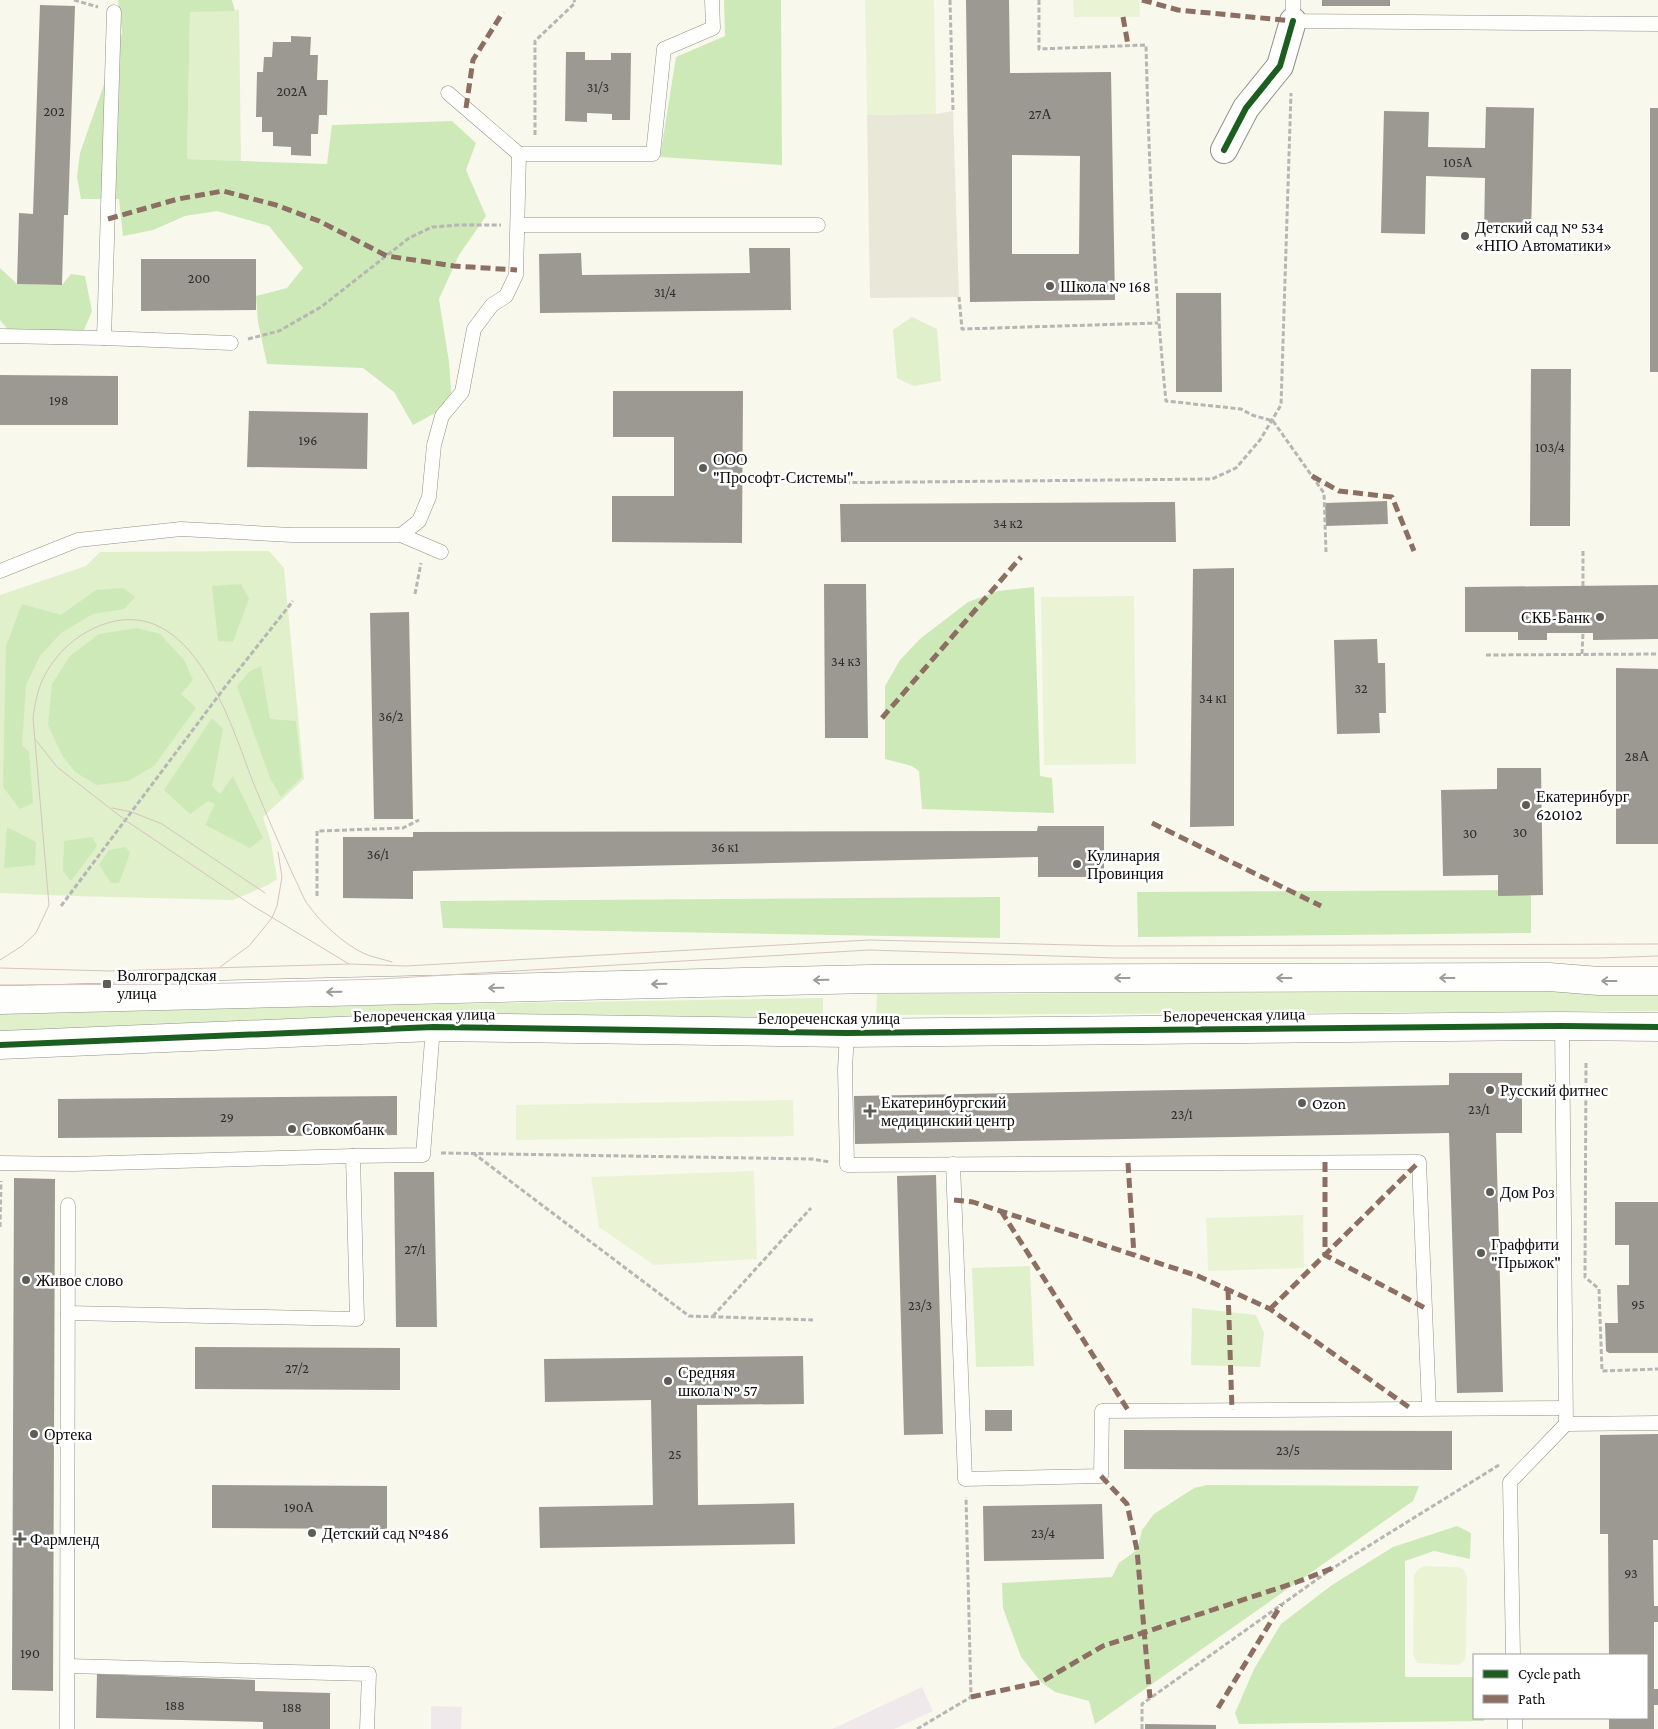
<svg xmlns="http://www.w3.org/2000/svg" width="1658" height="1729" viewBox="0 0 1658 1729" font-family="'Crimson Pro',serif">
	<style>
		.industrial { fill: #f0e9eb }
		.green { fill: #dff0ca }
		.forest { fill: #cee9b8 }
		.pitch { fill: #eaf4d4 }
		.plaza { fill: #e9e7d7 }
		.building { fill: #9b9992; fill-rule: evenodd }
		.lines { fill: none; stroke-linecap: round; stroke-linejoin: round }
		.service-casing { stroke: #91918b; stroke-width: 15 }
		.minor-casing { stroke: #91918b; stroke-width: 28 }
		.tertiary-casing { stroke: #91918b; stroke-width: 29 }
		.path { stroke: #b6b6b4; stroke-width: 3; stroke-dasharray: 5 2.5; stroke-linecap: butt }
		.service { stroke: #fefefc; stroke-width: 14 }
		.minor { stroke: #fefefc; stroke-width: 26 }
		.tertiary { stroke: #fefefc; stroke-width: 28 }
		.tram { stroke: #d6c3c1; stroke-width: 1 }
		.quiet { stroke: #8d6e63; stroke-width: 5; stroke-dasharray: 10 5; stroke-linecap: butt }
		.cycleway-casing { stroke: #fff; stroke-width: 9 }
		.cycleway { stroke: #1b5e20; stroke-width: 6 }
		.oneway { stroke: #9c9c9b }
		.poi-dot { fill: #5d5d58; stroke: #fff; stroke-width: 2 }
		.labels { text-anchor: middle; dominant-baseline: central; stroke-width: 5; stroke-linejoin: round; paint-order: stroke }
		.number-label { font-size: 14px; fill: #2e2d2b }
		.poi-label { font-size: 16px; fill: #090909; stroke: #fff; text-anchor: start }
		.street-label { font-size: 16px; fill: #090909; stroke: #fff }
	</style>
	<rect width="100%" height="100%" fill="#f9f8ec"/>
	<g class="industrial">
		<polygon points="922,1687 933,1711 894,1729 832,1729"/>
		<polygon points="431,1706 462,1707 461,1729 431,1729"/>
	</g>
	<g class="green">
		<polygon points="239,10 241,161 187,159 190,12"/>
		<polygon points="912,317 937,329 941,381 914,386 897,378 893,330"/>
		<polygon points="269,551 284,568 304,779 263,817 271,842 277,879 268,885 233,900 73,896 0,893 0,595 86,566 100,552"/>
		<polygon points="1658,991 1658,1011 876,1015 877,994"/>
		<polygon points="823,998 823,1017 0,1034 0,1011"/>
		<polygon points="1030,1266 1034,1366 976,1367 972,1268"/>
		<polygon points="1192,1308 1256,1315 1264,1333 1260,1367 1191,1365"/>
	</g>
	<g class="forest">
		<polygon points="118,0 232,0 235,11 190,12 187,159 327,164 332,125 452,121 476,143 466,170 486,216 459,255 439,299 449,362 452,404 413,425 394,392 363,368 267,364 258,322 256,296 287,288 303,268 269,226 217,211 185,216 153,230 123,236 119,199 81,199 77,177 80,153 122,33"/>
		<polygon points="724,0 781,0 782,165 660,157 676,57 725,36"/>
		<polygon points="0,268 17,284 62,285 71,274 85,276 92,311 84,330 10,332 0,320"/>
		<polygon points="241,584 249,599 233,642 218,641 212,586"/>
		<polygon points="1034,587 1040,776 1052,778 1054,813 922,809 919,771 912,766 885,759 885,686 900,660 921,638 968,602 998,591"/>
		<polygon points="123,588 135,597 124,609 93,614 61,633 40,656 26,685 22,745 29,752 33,803 20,809 3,787 6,646 22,604 61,615 96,590"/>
		<polygon points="137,628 160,634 184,660 193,680 181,694 196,708 154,766 128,781 97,785 75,772 62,755 48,725 52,684 70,656 99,634"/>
		<polygon points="261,666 270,719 296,721 302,777 281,797 270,778 237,686 250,671"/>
		<polygon points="212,718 223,729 212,786 220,794 233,776 263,838 250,848 205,825 215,804 208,801 190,814 164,790"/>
		<polygon points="7,827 36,842 35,865 4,868"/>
		<polygon points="92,837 97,846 71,881 63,871 64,841"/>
		<polygon points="126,847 130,853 119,883 111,883 99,865 109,850"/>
		<polygon points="1531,890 1531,933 1138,937 1137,892"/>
		<polygon points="1000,897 1000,938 443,928 440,901"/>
		<polygon points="1207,1485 1419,1486 1413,1501 1095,1724 1089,1701 1055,1692 1041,1682 1021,1657 1003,1608 1002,1583 1112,1577 1119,1563 1137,1550 1142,1530 1154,1514 1194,1488"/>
		<polygon points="1457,1526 1471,1533 1470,1559 1434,1551 1405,1561 1405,1677 1474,1677 1474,1718 1484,1718 1484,1721 1239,1724 1235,1713 1254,1669 1281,1624 1332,1585 1393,1547"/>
	</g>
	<g class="pitch">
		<polygon points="865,0 934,0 936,114 867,115"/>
		<polygon points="1073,0 1139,0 1140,17 1074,17"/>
		<polygon points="1134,596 1136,764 1044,765 1041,597"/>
		<polygon points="793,1100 794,1136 516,1140 516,1105"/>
		<polygon points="754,1171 757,1259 654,1265 599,1227 591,1177"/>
		<polygon points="1303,1215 1304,1268 1208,1271 1206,1218"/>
		<polygon points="1425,1566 1457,1567 1463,1569 1467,1576 1466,1654 1464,1661 1458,1665 1417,1663 1413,1654 1414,1575 1419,1569"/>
	</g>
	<polygon class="plaza" points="953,111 959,297 870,298 867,115 936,114"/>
	<g class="building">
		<path d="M966,0H1009L1010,73L1111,72L1115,300L970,302ZM1012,155L1080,156L1079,254H1012Z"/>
		<rect x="1322" y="0" width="68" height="6"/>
		<polygon points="40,5 75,6 68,215 64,215 62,285 17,284 19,213 33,214"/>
		<polygon points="291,36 311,37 310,55 318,55 317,80 328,80 327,115 319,115 318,134 311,134 311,156 291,155 291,147 273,146 273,132 262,132 262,117 256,117 257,72 263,72 264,57 272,57 273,42 291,42"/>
		<polygon points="566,52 585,52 585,60 611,60 611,53 631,53 630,120 612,120 612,114 587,113 587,122 565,121"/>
		<polygon points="1486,107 1534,108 1531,235 1484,234 1485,178 1426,176 1425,234 1381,233 1384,111 1429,112 1428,147 1485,148"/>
		<rect x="1650" y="108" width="8" height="264"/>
		<polygon points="749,248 790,248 791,310 540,313 539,254 581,253 582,275 750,273"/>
		<polygon points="141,259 256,259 256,310 141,311"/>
		<polygon points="1176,293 1221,293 1222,392 1176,392"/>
		<polygon points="1531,369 1571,369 1570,526 1530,526"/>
		<polygon points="0,375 118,376 118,425 0,425"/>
		<polygon points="613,391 743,391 742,543 612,542 612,496 674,496 674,437 613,437"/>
		<polygon points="249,411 368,413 367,469 247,467"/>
		<polygon points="1387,501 1388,524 1326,526 1325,503"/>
		<polygon points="1175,502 1176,542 841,542 840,504"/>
		<polygon points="1234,568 1234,826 1190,827 1193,569"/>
		<polygon points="824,584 866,584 868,738 825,738"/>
		<polygon points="1658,585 1658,639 1593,640 1593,633 1547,633 1547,640 1518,640 1518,632 1465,632 1465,587"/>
		<polygon points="409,612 413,819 374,819 370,613"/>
		<polygon points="1377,639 1378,663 1385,663 1386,713 1379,713 1380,733 1337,734 1334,640"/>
		<polygon points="1616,668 1658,669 1658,844 1616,844"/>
		<polygon points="1497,768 1541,768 1543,895 1498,896 1498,875 1443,876 1441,790 1497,789"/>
		<polygon points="1038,826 1104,826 1104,877 1038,877 1038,857 413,871 413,899 343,898 343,837 413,837 413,832 1037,831"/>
		<polygon points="1449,1073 1522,1073 1522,1133 1496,1133 1503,1392 1457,1393 1449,1133 855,1144 854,1096 1449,1085"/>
		<polygon points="397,1096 397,1135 58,1138 58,1099"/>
		<polygon points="394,1172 434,1172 437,1327 396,1327"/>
		<polygon points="936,1175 943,1434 904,1435 897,1176"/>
		<polygon points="14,1178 55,1179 53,1691 12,1690"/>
		<polygon points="1615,1202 1658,1202 1658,1353 1609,1353 1606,1351 1605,1323 1618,1323 1617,1285 1629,1285 1629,1245 1615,1245"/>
		<polygon points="195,1347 400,1348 400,1390 195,1389"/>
		<polygon points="803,1356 804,1404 697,1405 698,1505 794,1503 795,1544 540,1548 539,1507 653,1505 651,1400 545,1402 544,1359"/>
		<rect x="985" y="1410" width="27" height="21"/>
		<polygon points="1124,1430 1452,1431 1452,1470 1124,1469"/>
		<polygon points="1658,1434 1658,1540 1653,1540 1654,1606 1658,1606 1658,1622 1654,1622 1654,1689 1658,1689 1658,1705 1654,1705 1654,1729 1609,1729 1609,1718 1647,1718 1647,1655 1609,1655 1608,1534 1600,1534 1600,1435"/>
		<polygon points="212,1485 387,1486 387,1529 212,1528"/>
		<polygon points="1102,1504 1104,1559 984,1561 983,1506"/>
		<polygon points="97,1674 255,1680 255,1691 330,1693 330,1729 263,1729 263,1722 96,1718"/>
		<polygon points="1145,1724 1216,1725 1216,1729 1145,1729"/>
	</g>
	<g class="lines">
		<g class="service-casing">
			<g id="service">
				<polyline points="1293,0 1293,21 1658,24"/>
				<polyline points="448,93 519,154"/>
				<polyline points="518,225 818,225"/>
				<polyline points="0,336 104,338 231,343"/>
				<polyline points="104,338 114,12"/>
				<polyline points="401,535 419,521 429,497 434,445 442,416 462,392 474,329 492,305 506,296 516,275 519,154 653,154 664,49 713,28 712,0"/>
				<polyline points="0,571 78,540 181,529 292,535 401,535 441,552"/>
				<polyline points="847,1033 845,1069 847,1165 1419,1162 1429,1408"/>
				<polyline points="0,1163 73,1164 353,1156"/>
				<polyline points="953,1164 965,1479 1101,1476 1102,1411 1565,1408"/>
				<polyline points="68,1313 357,1319 353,1156 423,1155 433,1027"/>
				<polyline points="1566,1424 1658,1423"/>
				<polyline points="1513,1655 1510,1482 1566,1424 1562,1026"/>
				<polyline points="68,1666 369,1674 367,1729"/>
				<polyline points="1515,1718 1515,1729"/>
				<polyline points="67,1729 68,1205"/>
			</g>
		</g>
		<g class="minor-casing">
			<polyline id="minor" points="1224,150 1246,108 1280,66 1293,21"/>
		</g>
		<g class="tertiary-casing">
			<g id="tertiary">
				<polyline points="0,1000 870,979 1549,977 1599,981 1658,981"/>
				<polyline points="0,1045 433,1027 847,1033 1562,1026 1658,1027"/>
			</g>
		</g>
		<g class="path">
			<polyline points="74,0 98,7"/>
			<polyline points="950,0 953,111"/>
			<path d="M1039,0V49L1146,45C1149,164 1154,282 1166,401L1241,409L1252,415L1273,421L1324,493L1326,552"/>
			<polyline points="535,135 535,41 575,3 574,0"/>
			<polyline points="959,297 962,329 1158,323"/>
			<polyline points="248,339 279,331 321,307 409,238 432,227 459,225 501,225"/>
			<polyline points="815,483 1212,479 1236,468 1260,440 1281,405 1291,93"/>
			<polyline points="1583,586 1583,551"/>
			<polyline points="415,594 421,563"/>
			<polyline points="1582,654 1583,633"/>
			<polyline points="1486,655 1658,654"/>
			<polyline points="317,896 317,831 403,828 419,820"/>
			<polyline points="61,906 225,687 293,601"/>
			<polyline points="1586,1063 1585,1277 1599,1289 1602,1371 1658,1369"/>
			<polyline points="441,1153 812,1159 830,1162"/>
			<polyline points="473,1153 689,1316 813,1320"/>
			<polyline points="0,1227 1,1181"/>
			<polyline points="713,1316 811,1208"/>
			<polyline points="917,1729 971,1697 966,1497"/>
			<polyline points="1142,1729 1142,1704 1333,1568 1499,1465"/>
		</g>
		<use href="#service" class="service"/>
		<use href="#minor" class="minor"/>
		<use href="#tertiary" class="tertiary"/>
		<g class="tram">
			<polyline points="35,739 57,767 125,820 253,906 349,964"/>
			<polyline points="112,808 132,812 162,824 265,893"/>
			<path d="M0,960L22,946L36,933L49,905L33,718C37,688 43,672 63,650C77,636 96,625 115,621C196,605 231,725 253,782C267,815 280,847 295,879C300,888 303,899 309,906C322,924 343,943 363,953C371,957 383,959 392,962"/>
			<polyline points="220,967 249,946 272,918 277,906 282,877 278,852"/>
			<polyline points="0,968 110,971 350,964 406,966 869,940 1115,946 1658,944"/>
			<polyline points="0,985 197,984 380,979 869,950 1116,958 1599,958 1658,956"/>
		</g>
		<g class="quiet">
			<polyline points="1142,0 1178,10 1293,21"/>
			<polyline points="1123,17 1128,45"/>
			<polyline points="466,108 473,60 503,12"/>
			<polyline points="108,219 178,199 223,191 276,205 319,221 387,256 454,266 517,270"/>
			<polyline points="1312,476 1339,491 1392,497 1414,551"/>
			<polyline points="882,718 1021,557"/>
			<polyline points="1152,823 1321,906"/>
			<polyline points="1325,1162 1325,1255 1425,1308"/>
			<polyline points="1128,1163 1134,1255"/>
			<polyline points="954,1200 973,1202 1198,1276 1270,1309 1410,1408"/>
			<polyline points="1001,1211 1128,1410"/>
			<polyline points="1228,1290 1232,1410"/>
			<polyline points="1270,1309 1419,1162"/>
			<polyline points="1101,1476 1127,1504 1137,1550 1150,1698"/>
			<polyline points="971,1697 1041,1682 1103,1646 1297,1582 1333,1568"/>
			<polyline points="1218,1708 1281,1605"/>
		</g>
		<g class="cycleway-casing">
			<g id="cycleway">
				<polyline points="1224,150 1246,108 1280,66 1293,21"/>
				<polyline points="0,1045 433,1027 847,1033 1562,1026 1658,1027"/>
			</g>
		</g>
		<use href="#cycleway" class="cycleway"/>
	</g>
	<defs><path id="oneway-shaft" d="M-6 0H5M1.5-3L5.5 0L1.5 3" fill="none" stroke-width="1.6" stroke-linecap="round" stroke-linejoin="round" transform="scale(1.25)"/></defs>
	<g class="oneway">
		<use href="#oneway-shaft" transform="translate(1122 978) rotate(180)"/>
		<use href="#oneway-shaft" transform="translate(1284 978) rotate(180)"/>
		<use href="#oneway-shaft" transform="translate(1447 978) rotate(180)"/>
		<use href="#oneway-shaft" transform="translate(821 980) rotate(179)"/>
		<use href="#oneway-shaft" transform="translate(1609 981) rotate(180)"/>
		<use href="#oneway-shaft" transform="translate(659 984) rotate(179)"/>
		<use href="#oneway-shaft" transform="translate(496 988) rotate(179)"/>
		<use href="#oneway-shaft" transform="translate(334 992) rotate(179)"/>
	</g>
	<g class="poi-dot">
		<circle cx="1465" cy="236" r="5"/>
		<circle cx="1050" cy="286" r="5"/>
		<circle cx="703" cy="468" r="5"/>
		<circle cx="1600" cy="617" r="5"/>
		<circle cx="1526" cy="805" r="5"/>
		<circle cx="1077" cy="864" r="5"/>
		<rect x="102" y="979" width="10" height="10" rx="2.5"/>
		<circle cx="1490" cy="1090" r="5"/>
		<circle cx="1302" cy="1103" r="5"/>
		<path d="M867.5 1103.5h5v5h5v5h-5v5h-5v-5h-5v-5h5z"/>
		<circle cx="292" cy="1129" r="5"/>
		<circle cx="1490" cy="1192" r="5"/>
		<circle cx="1481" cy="1253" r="5"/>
		<circle cx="26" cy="1280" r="5"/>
		<circle cx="668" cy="1381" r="5"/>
		<circle cx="34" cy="1434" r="5"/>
		<circle cx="312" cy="1533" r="5"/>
		<path d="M17.5 1531.5h5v5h5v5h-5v5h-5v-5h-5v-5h5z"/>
	</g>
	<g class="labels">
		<g class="number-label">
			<text x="598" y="87">31/3</text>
			<text x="292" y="91">202А</text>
			<text x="54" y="111">202</text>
			<text x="1040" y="114">27А</text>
			<text x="1458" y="162">105А</text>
			<text x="199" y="278">200</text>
			<text x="665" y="292">31/4</text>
			<text x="59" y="400">198</text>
			<text x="308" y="440">196</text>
			<text x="1550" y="447">103/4</text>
			<text x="1008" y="523">34 к2</text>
			<text x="846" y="661">34 к3</text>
			<text x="1361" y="688">32</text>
			<text x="1213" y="698">34 к1</text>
			<text x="391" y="716">36/2</text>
			<text x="1637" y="756">28А</text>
			<text x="1520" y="832">30</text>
			<text x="1470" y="833">30</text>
			<text x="725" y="847">36 к1</text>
			<text x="378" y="854">36/1</text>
			<text x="1479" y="1109">23/1</text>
			<text x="1182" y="1114">23/1</text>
			<text x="227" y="1117">29</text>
			<text x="415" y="1249">27/1</text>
			<text x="1638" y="1304">95</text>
			<text x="920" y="1305">23/3</text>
			<text x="297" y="1368">27/2</text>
			<text x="1288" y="1450">23/5</text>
			<text x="675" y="1454">25</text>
			<text x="299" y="1507">190А</text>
			<text x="1043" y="1533">23/4</text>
			<text x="1631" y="1573">93</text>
			<text x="30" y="1653">190</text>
			<text x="175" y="1705">188</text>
			<text x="292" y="1707">188</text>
		</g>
		<g class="poi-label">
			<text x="1475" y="227">Детский сад № 534<tspan x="1475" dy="18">«НПО Автоматики»</tspan></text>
			<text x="1060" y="286">Школа № 168</text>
			<text x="713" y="459">ООО<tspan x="713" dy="18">"Прософт-Системы"</tspan></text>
			<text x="1590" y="617" text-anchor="end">СКБ-Банк</text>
			<text x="1536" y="796">Екатеринбург<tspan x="1536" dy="18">620102</tspan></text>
			<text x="1087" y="855">Кулинария<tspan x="1087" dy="18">Провинция</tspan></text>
			<text x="117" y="975">Волгоградская<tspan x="117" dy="18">улица</tspan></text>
			<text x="1500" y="1090">Русский фитнес</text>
			<text x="881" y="1102">Екатеринбургский<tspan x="881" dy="18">медицинский центр</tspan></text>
			<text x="1312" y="1103">Ozon</text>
			<text x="302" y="1129">Совкомбанк</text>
			<text x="1500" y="1192">Дом Роз</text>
			<text x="1491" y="1244">Граффити<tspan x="1491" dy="18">"Прыжок"</tspan></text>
			<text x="36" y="1280">Живое слово</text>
			<text x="678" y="1372">Средняя<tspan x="678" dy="18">школа № 57</tspan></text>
			<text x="44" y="1434">Ортека</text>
			<text x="322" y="1533">Детский сад №486</text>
			<text x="30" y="1539">Фармленд</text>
		</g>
		<g class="street-label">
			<text transform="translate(424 1015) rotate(-1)">Белореченская улица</text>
			<text transform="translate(1234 1015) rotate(-1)">Белореченская улица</text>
			<text x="829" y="1018">Белореченская улица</text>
		</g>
	</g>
	<rect x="1473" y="1654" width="175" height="65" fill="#ffffff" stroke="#9d9d9d"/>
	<rect x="1483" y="1670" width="25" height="8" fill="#1b5e20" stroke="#9d9d9d"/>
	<text x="1518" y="1679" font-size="15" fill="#090909">Cycle path</text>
	<rect x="1483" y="1695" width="25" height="8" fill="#8d6e63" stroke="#9d9d9d"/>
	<text x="1518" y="1704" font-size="15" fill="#090909">Path</text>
</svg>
